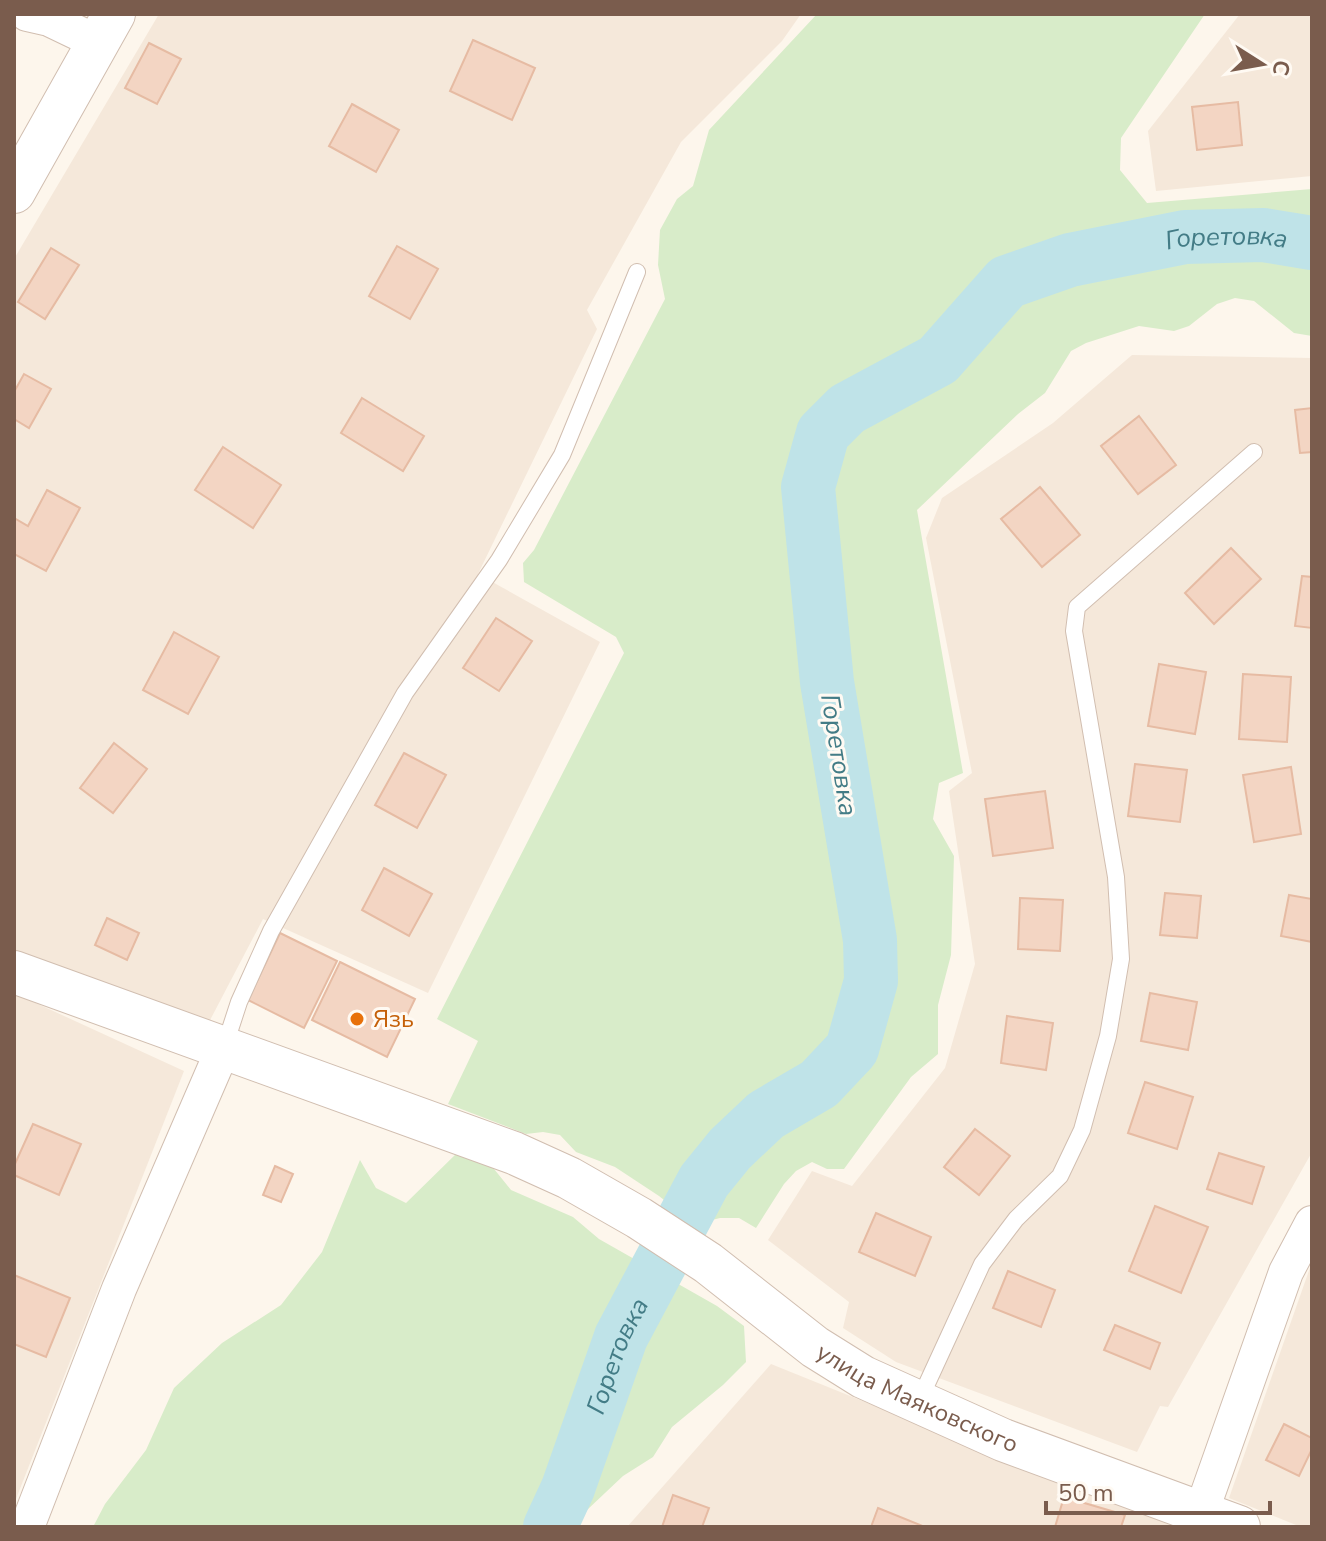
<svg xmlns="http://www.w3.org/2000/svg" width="1326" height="1541" viewBox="0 0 1326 1541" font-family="'Nunito Sans',sans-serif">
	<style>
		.residential { fill: #f5e8da }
		.green { fill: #d8ecc9 }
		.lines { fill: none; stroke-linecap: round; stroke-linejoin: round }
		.river { stroke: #bfe3e8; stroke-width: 54 }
		.building { fill: #f3d5c3; stroke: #e6bba3; stroke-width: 2 }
		.service-casing { stroke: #d1beb0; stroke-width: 18 }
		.minor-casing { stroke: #d1beb0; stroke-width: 36 }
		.tertiary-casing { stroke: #d1beb0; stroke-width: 44 }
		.service { stroke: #fff; stroke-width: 16 }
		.minor { stroke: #fff; stroke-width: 34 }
		.tertiary { stroke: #fff; stroke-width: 42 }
		.food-dot { fill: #e8710a; stroke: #fffaf3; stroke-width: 3 }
		.labels { text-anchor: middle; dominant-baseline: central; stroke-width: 6; stroke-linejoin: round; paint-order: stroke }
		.food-label { font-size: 24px; fill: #c56008; stroke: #fffaf3; text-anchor: start }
		.street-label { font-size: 24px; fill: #7a5c4d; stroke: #fffaf3 }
		.water-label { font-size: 26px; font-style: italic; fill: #437c86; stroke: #fffaf3 }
	</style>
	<rect width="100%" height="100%" fill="#fdf6ec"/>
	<g class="residential">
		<polygon points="159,14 801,14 782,41 681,142 587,310 597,329 478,574 600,642 428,993 263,919 208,1024 14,950 14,259"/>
		<polygon points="1240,14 1312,14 1312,176 1156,191 1148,131"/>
		<polygon points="1132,355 1312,358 1312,1152 1168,1407 1160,1406 1137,1452 896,1362 843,1328 849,1302 768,1240 812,1171 852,1186 945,1068 975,964 949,791 972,773 926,538 942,498 1053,423"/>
		<polygon points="14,993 184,1071 14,1504"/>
		<polygon points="1312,1262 1312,1527 1301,1527 1229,1498"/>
		<polygon points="771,1364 1175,1527 627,1527"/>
	</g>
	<g class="green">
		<polygon points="817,14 1205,14 1121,138 1120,170 1147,203 1312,189 1312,336 1294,333 1254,301 1235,298 1217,304 1189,326 1174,331 1139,326 1086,343 1071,351 1045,393 1018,414 917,510 963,773 939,783 933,819 954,856 951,955 938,1005 938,1054 911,1077 844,1169 827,1169 812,1162 796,1171 784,1184 756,1228 739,1218 720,1218 704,1222 688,1219 659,1196 615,1167 576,1152 560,1135 543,1132 526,1134 448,1104 478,1041 437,1019 624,653 616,637 524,582 523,563 534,550 665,299 658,265 660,230 677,199 693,186 709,130"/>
		<polygon points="457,1153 490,1164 511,1190 573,1217 599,1239 717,1306 744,1326 746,1362 723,1385 672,1427 653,1457 623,1476 569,1527 93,1527 105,1504 146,1450 174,1388 222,1343 281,1305 322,1252 360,1160 376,1188 406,1203"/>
	</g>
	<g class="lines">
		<path class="river" id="s1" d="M550,1527L568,1488L621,1337L704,1181L730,1149L766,1115L819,1084L852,1049L871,981L870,940L827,682L808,487L823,433L847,409L938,360L1007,282L1070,260L1185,237L1263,235L1312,243"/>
	</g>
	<g class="building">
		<polygon points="473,40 535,68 512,120 450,91"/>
		<polygon points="149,43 181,59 157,104 125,88"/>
		<polygon points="1238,102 1242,145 1197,150 1192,107"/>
		<polygon points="352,104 399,130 376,172 329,146"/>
		<polygon points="397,246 438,269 410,319 369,296"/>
		<polygon points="51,248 79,265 45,319 18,302"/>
		<polygon points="24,374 51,389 29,428 14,419 14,392"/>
		<polygon points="362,398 424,436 403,471 341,433"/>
		<polygon points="1312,408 1312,452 1300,453 1295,410"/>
		<polygon points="1139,416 1176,465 1138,494 1101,446"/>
		<polygon points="223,447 281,485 253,528 195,490"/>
		<polygon points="1040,487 1080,535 1042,567 1001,519"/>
		<polygon points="47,490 80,508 46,571 14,554 14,518 28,526"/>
		<polygon points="1231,548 1261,579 1214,624 1185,593"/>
		<polygon points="1302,576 1312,577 1312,628 1295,626"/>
		<polygon points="496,618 532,641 499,691 463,668"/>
		<polygon points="174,632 219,657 188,714 143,690"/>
		<polygon points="1159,664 1206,672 1195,734 1148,726"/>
		<polygon points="1243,674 1291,677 1287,742 1239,739"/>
		<polygon points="114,743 147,769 113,813 80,788"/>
		<polygon points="404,753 446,775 417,828 375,805"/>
		<polygon points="1135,764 1187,770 1180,822 1128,816"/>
		<polygon points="1291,767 1301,834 1254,842 1243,775"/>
		<polygon points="1045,791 1053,848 993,856 985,799"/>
		<polygon points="384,868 432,894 409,936 362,910"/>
		<polygon points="1165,893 1201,896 1197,938 1160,935"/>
		<polygon points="1289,895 1312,899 1312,942 1281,936"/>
		<polygon points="1020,898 1063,900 1060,951 1018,949"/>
		<polygon points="107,918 139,933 127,960 95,945"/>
		<polygon points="280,933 337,961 304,1028 248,1000"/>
		<polygon points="340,962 415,999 387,1057 312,1020"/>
		<polygon points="1150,993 1197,1002 1188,1050 1141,1041"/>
		<polygon points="1007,1016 1053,1023 1046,1070 1001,1063"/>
		<polygon points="1145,1082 1193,1097 1177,1149 1128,1133"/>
		<polygon points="33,1124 81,1144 59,1195 14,1175 14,1166"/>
		<polygon points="975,1129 1010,1156 979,1195 944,1167"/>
		<polygon points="1219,1153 1264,1167 1252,1204 1207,1189"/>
		<polygon points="275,1166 293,1174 281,1202 263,1195"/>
		<polygon points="1155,1206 1208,1227 1181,1293 1129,1271"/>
		<polygon points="876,1213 931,1237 915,1276 859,1252"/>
		<polygon points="1008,1271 1055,1290 1041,1327 993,1308"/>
		<polygon points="14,1275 70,1298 46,1357 14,1344"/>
		<polygon points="1115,1325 1160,1343 1150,1369 1104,1350"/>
		<polygon points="1284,1424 1312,1438 1312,1449 1299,1476 1266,1460"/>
		<polygon points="673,1495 709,1508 702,1527 662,1527"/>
		<polygon points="1064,1497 1125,1515 1121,1527 1055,1527"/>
		<polygon points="878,1508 925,1527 871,1527"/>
	</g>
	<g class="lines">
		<g class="service-casing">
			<g id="service">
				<polyline points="224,1048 239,1002 271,931 405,693 499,560 562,455 637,272"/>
				<polyline points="919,1401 982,1264 1016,1219 1060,1176 1082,1130 1108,1036 1121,959 1116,877 1074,631 1077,607 1254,452"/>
			</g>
		</g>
		<g class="minor-casing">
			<g id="minor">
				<polyline points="27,14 49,19 99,43"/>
				<polyline points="27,1527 119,1289 223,1049"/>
				<polyline points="1196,1527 1286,1272 1312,1223"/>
			</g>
		</g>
		<g class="tertiary-casing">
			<g id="tertiary">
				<polyline points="14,192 114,14"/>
				<path id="s2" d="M14,972L514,1153L569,1178L639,1218L708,1263L815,1347L863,1377L1003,1440L1239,1527"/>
			</g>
		</g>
		<use href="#service" class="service"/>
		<use href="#minor" class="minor"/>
		<use href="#tertiary" class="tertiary"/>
	</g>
	<circle class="food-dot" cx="357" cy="1019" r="8"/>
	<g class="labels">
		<g class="food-label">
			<text x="373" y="1019">Язь</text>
		</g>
		<g class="street-label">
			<text stroke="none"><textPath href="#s2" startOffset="1006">улица Маяковского</textPath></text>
		</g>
		<g class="water-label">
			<text stroke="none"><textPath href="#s1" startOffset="1672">Горетовка</textPath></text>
			<text transform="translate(839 755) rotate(81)">Горетовка</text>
			<text stroke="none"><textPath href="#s1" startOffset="184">Горетовка</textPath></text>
		</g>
	</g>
	<rect width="1326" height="1541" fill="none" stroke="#7a5c4d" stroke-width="32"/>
	<g transform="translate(1262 64) rotate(101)" stroke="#fffaf3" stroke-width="6" paint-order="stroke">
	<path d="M0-6L14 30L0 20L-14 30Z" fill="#7a5c4d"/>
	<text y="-12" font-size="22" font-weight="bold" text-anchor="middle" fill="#7a5c4d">С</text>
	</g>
	<path d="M1046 1501v12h224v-12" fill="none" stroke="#7a5c4d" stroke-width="4"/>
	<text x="1058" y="1501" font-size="24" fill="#7a5c4d" stroke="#fffaf3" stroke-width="6" paint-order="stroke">50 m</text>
</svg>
